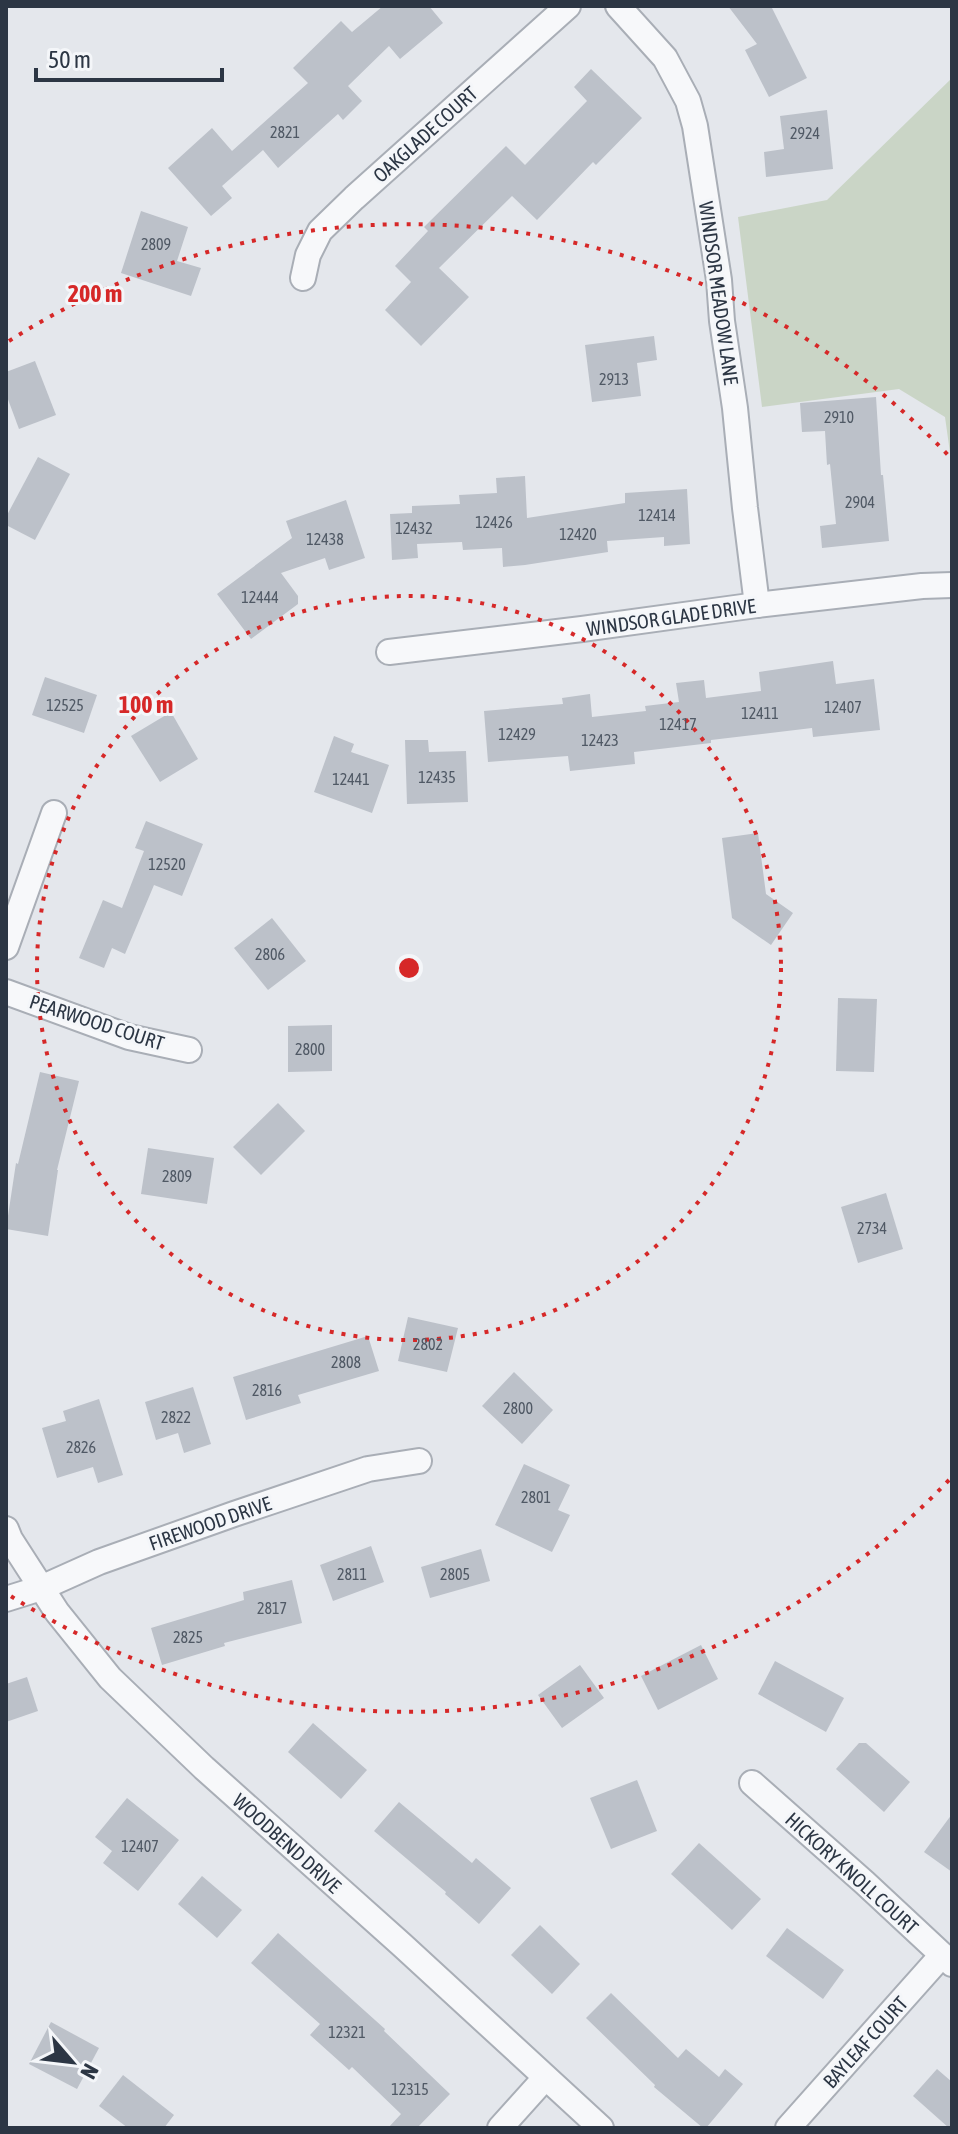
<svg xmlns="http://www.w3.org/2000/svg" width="958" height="2134" viewBox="0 0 958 2134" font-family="'Asap Condensed',sans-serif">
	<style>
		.green { fill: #cad5c6 }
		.building { fill: #bcc1c9 }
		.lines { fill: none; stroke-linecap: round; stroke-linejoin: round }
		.street-casing { stroke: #a9aeb6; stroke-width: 28 }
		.street { stroke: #f7f8fa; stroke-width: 24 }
		.ring { fill: none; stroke: #d62828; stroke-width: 4; stroke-dasharray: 4 8 }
		.labels { text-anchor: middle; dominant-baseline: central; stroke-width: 6; stroke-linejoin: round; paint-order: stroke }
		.number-label { font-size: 16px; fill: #505965 }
		.street-label { font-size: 20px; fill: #2c3644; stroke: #f4f6f9 }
		.centre { fill: #d62828; stroke: #f4f6f9; stroke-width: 4 }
		.ring-label { font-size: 24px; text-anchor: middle; font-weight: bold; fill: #d62828; stroke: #f4f6f9; stroke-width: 6; stroke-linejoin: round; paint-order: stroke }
	</style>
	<rect width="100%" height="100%" fill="#e4e7ec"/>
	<polygon class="green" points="952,78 952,467 945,417 899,389 762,407 738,217 827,200"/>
	<g class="building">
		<polygon points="383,6 429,6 443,23 400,59 389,46 348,86 362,101 343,120 338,114 278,168 263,150 222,186 232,198 211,216 168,168 212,128 232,151 308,83 293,68 341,21 352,32"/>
		<polygon points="728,6 771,6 807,78 769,97 745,50 757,44"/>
		<polygon points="591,69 642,118 596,165 593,162 537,220 512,196 439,268 469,297 421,346 385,310 411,282 395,266 428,231 424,227 506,146 525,165 587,101 574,87"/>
		<polygon points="827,110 833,169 766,177 764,152 784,149 780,116"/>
		<polygon points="141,211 188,227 177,261 201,268 191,296 121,273"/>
		<polygon points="654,336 657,360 637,363 641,396 592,402 585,345"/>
		<polygon points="35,361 56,415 19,429 6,394 6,372"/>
		<polygon points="876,397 881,475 883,475 889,541 822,548 820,526 836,524 830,464 827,465 825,431 802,432 800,403"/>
		<polygon points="38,457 70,474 35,540 6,525 6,517"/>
		<polygon points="525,476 527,518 625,503 625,493 687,489 690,544 664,546 664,537 607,541 608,552 525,565 503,567 502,548 463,550 462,542 417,544 418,558 392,560 390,514 412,513 412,506 460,504 459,495 497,493 496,478"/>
		<polygon points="346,500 365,558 329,570 325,558 281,573 298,596 298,604 251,639 217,594 292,538 286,521"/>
		<polygon points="833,661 836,684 874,679 880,730 813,737 812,728 711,740 711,743 634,752 635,764 570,771 568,756 488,762 484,711 563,704 562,698 590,694 592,717 646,711 645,706 679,702 676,683 704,680 706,698 761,691 759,672"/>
		<polygon points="45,677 97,695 84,733 32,715"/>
		<polygon points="171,712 198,759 160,782 131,736"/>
		<polygon points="334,736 354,744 351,752 389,765 372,813 314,792"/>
		<polygon points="405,740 428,740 429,752 466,751 468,802 407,804"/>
		<polygon points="146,821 203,844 182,896 154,885 125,954 112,948 104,968 79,958 103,900 122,908 144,851 135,848"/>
		<polygon points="758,833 766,894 793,913 771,945 732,918 722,838"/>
		<polygon points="272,918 306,961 268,990 234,948"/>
		<polygon points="838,998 877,999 874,1072 836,1071"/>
		<polygon points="332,1025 332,1071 288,1072 288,1026"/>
		<polygon points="40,1072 79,1081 57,1170 58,1170 48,1236 6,1229 16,1163 18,1164"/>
		<polygon points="278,1103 305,1131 261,1175 233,1147"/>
		<polygon points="148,1148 214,1158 207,1204 141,1194"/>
		<polygon points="886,1193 903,1249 858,1263 841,1207"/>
		<polygon points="408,1317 458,1328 447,1372 398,1361"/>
		<polygon points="368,1336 379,1371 298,1395 301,1403 246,1420 233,1377"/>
		<polygon points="514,1372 553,1410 522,1444 482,1406"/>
		<polygon points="193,1387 211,1444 184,1453 178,1433 156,1440 145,1402"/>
		<polygon points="99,1399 123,1475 98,1483 93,1467 57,1478 42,1428 66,1421 63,1411"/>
		<polygon points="524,1464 570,1485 558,1510 570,1515 552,1552 495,1525"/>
		<polygon points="371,1546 384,1582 333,1601 320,1565"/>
		<polygon points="481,1549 490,1581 430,1598 421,1567"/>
		<polygon points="292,1580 302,1623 224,1643 225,1646 162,1665 151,1628 244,1600 243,1592"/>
		<polygon points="701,1645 718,1679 658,1710 641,1676"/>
		<polygon points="775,1661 844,1698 826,1732 758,1694"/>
		<polygon points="580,1665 604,1698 562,1728 538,1695"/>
		<polygon points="27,1677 38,1711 6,1722 6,1684"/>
		<polygon points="313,1723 367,1770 341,1799 288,1752"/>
		<polygon points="859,1743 866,1743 910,1782 884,1812 836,1769"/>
		<polygon points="637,1780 657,1831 611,1849 590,1798"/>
		<polygon points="127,1798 179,1840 138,1891 103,1863 112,1851 95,1837"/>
		<polygon points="399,1802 472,1863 476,1858 511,1888 479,1924 445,1894 446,1892 374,1831"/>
		<polygon points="952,1814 952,1872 924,1852"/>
		<polygon points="699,1843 761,1899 732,1930 671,1874"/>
		<polygon points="202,1876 242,1910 217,1938 178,1904"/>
		<polygon points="540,1925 580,1964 552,1994 511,1955"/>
		<polygon points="787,1928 844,1970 823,1999 766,1956"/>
		<polygon points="278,1933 385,2029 384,2031 450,2094 417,2128 388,2128 401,2114 352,2067 349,2070 310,2035 320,2024 251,1963"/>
		<polygon points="611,1993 678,2058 686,2049 719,2077 725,2069 743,2084 706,2128 703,2128 654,2087 655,2085 586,2018"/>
		<polygon points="51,2022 99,2048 77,2089 29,2064"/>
		<polygon points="937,2069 952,2082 952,2128 949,2128 913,2096"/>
		<polygon points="123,2075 174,2115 164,2128 128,2128 99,2106"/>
	</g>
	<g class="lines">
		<g class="street-casing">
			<g id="street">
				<polyline points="618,6 665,58 688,101 695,126 719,280 722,321 735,408 745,508 757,605"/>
				<polyline points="303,278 308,255 320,231 354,198 568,6"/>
				<polyline points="389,652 582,629 757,605 922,586 952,585"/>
				<polyline points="6,947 54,813"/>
				<polyline points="6,992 129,1037 189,1050"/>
				<polyline points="6,1529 10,1539 57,1612 110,1678 204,1768 402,1945 601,2128"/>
				<polyline points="6,1599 41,1588 99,1562 234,1514 368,1469 419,1461"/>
				<polyline points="752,1783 865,1883 952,1964"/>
				<polyline points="500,2128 545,2078"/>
				<polyline points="788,2128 942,1955"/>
			</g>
		</g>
		<use href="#street" class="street"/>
	</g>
	<g class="ring">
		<circle cx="409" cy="968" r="372"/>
		<path d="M949 1480A744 744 0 0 1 9 1595M9 341A744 744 0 0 1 949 456"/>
	</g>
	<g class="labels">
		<g class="number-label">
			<text x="285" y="132">2821</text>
			<text x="805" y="133">2924</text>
			<text x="156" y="244">2809</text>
			<text x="614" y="379">2913</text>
			<text x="839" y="417">2910</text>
			<text x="860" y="502">2904</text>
			<text x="657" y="515">12414</text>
			<text x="494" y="522">12426</text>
			<text x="414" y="528">12432</text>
			<text x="578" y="534">12420</text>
			<text x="325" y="539">12438</text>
			<text x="260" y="597">12444</text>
			<text x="65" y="705">12525</text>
			<text x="843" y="707">12407</text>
			<text x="760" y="713">12411</text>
			<text x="678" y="724">12417</text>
			<text x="517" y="734">12429</text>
			<text x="600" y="740">12423</text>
			<text x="437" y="777">12435</text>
			<text x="351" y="779">12441</text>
			<text x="167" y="864">12520</text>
			<text x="270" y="954">2806</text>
			<text x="310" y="1049">2800</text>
			<text x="177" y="1176">2809</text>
			<text x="872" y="1228">2734</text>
			<text x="428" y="1344">2802</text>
			<text x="346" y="1362">2808</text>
			<text x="267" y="1390">2816</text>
			<text x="518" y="1408">2800</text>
			<text x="176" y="1417">2822</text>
			<text x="81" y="1447">2826</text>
			<text x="536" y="1497">2801</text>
			<text x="352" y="1574">2811</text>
			<text x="455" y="1574">2805</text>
			<text x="272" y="1608">2817</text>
			<text x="188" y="1637">2825</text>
			<text x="140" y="1846">12407</text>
			<text x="347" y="2032">12321</text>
			<text x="410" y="2089">12315</text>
		</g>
		<g class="street-label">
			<text transform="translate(425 134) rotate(-42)">OAKGLADE COURT</text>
			<text transform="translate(719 293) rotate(82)">WINDSOR MEADOW LANE</text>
			<text transform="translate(671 617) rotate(-8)">WINDSOR GLADE DRIVE</text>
			<text transform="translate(97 1022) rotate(18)">PEARWOOD COURT</text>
			<text transform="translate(210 1523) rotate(-19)">FIREWOOD DRIVE</text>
			<text transform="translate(287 1843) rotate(42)">WOODBEND DRIVE</text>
			<text transform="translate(852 1873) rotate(42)">HICKORY KNOLL COURT</text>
			<text transform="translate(865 2042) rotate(-48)">BAYLEAF COURT</text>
		</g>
	</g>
	<circle cx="409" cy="968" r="12" class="centre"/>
	<g class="ring-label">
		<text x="95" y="302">200 m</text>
		<text x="146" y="713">100 m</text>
	</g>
	<rect width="958" height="2134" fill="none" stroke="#2c3644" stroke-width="16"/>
	<g transform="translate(72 2062) rotate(118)" stroke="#f4f6f9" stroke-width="6" paint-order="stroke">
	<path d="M0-6L14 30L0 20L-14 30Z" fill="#2c3644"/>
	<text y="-12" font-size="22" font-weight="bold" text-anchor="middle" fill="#2c3644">N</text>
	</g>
	<path d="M36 68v12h186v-12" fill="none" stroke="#2c3644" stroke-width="4"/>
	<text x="48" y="68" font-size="24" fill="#2c3644" stroke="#f4f6f9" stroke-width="6" paint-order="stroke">50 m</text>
</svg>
